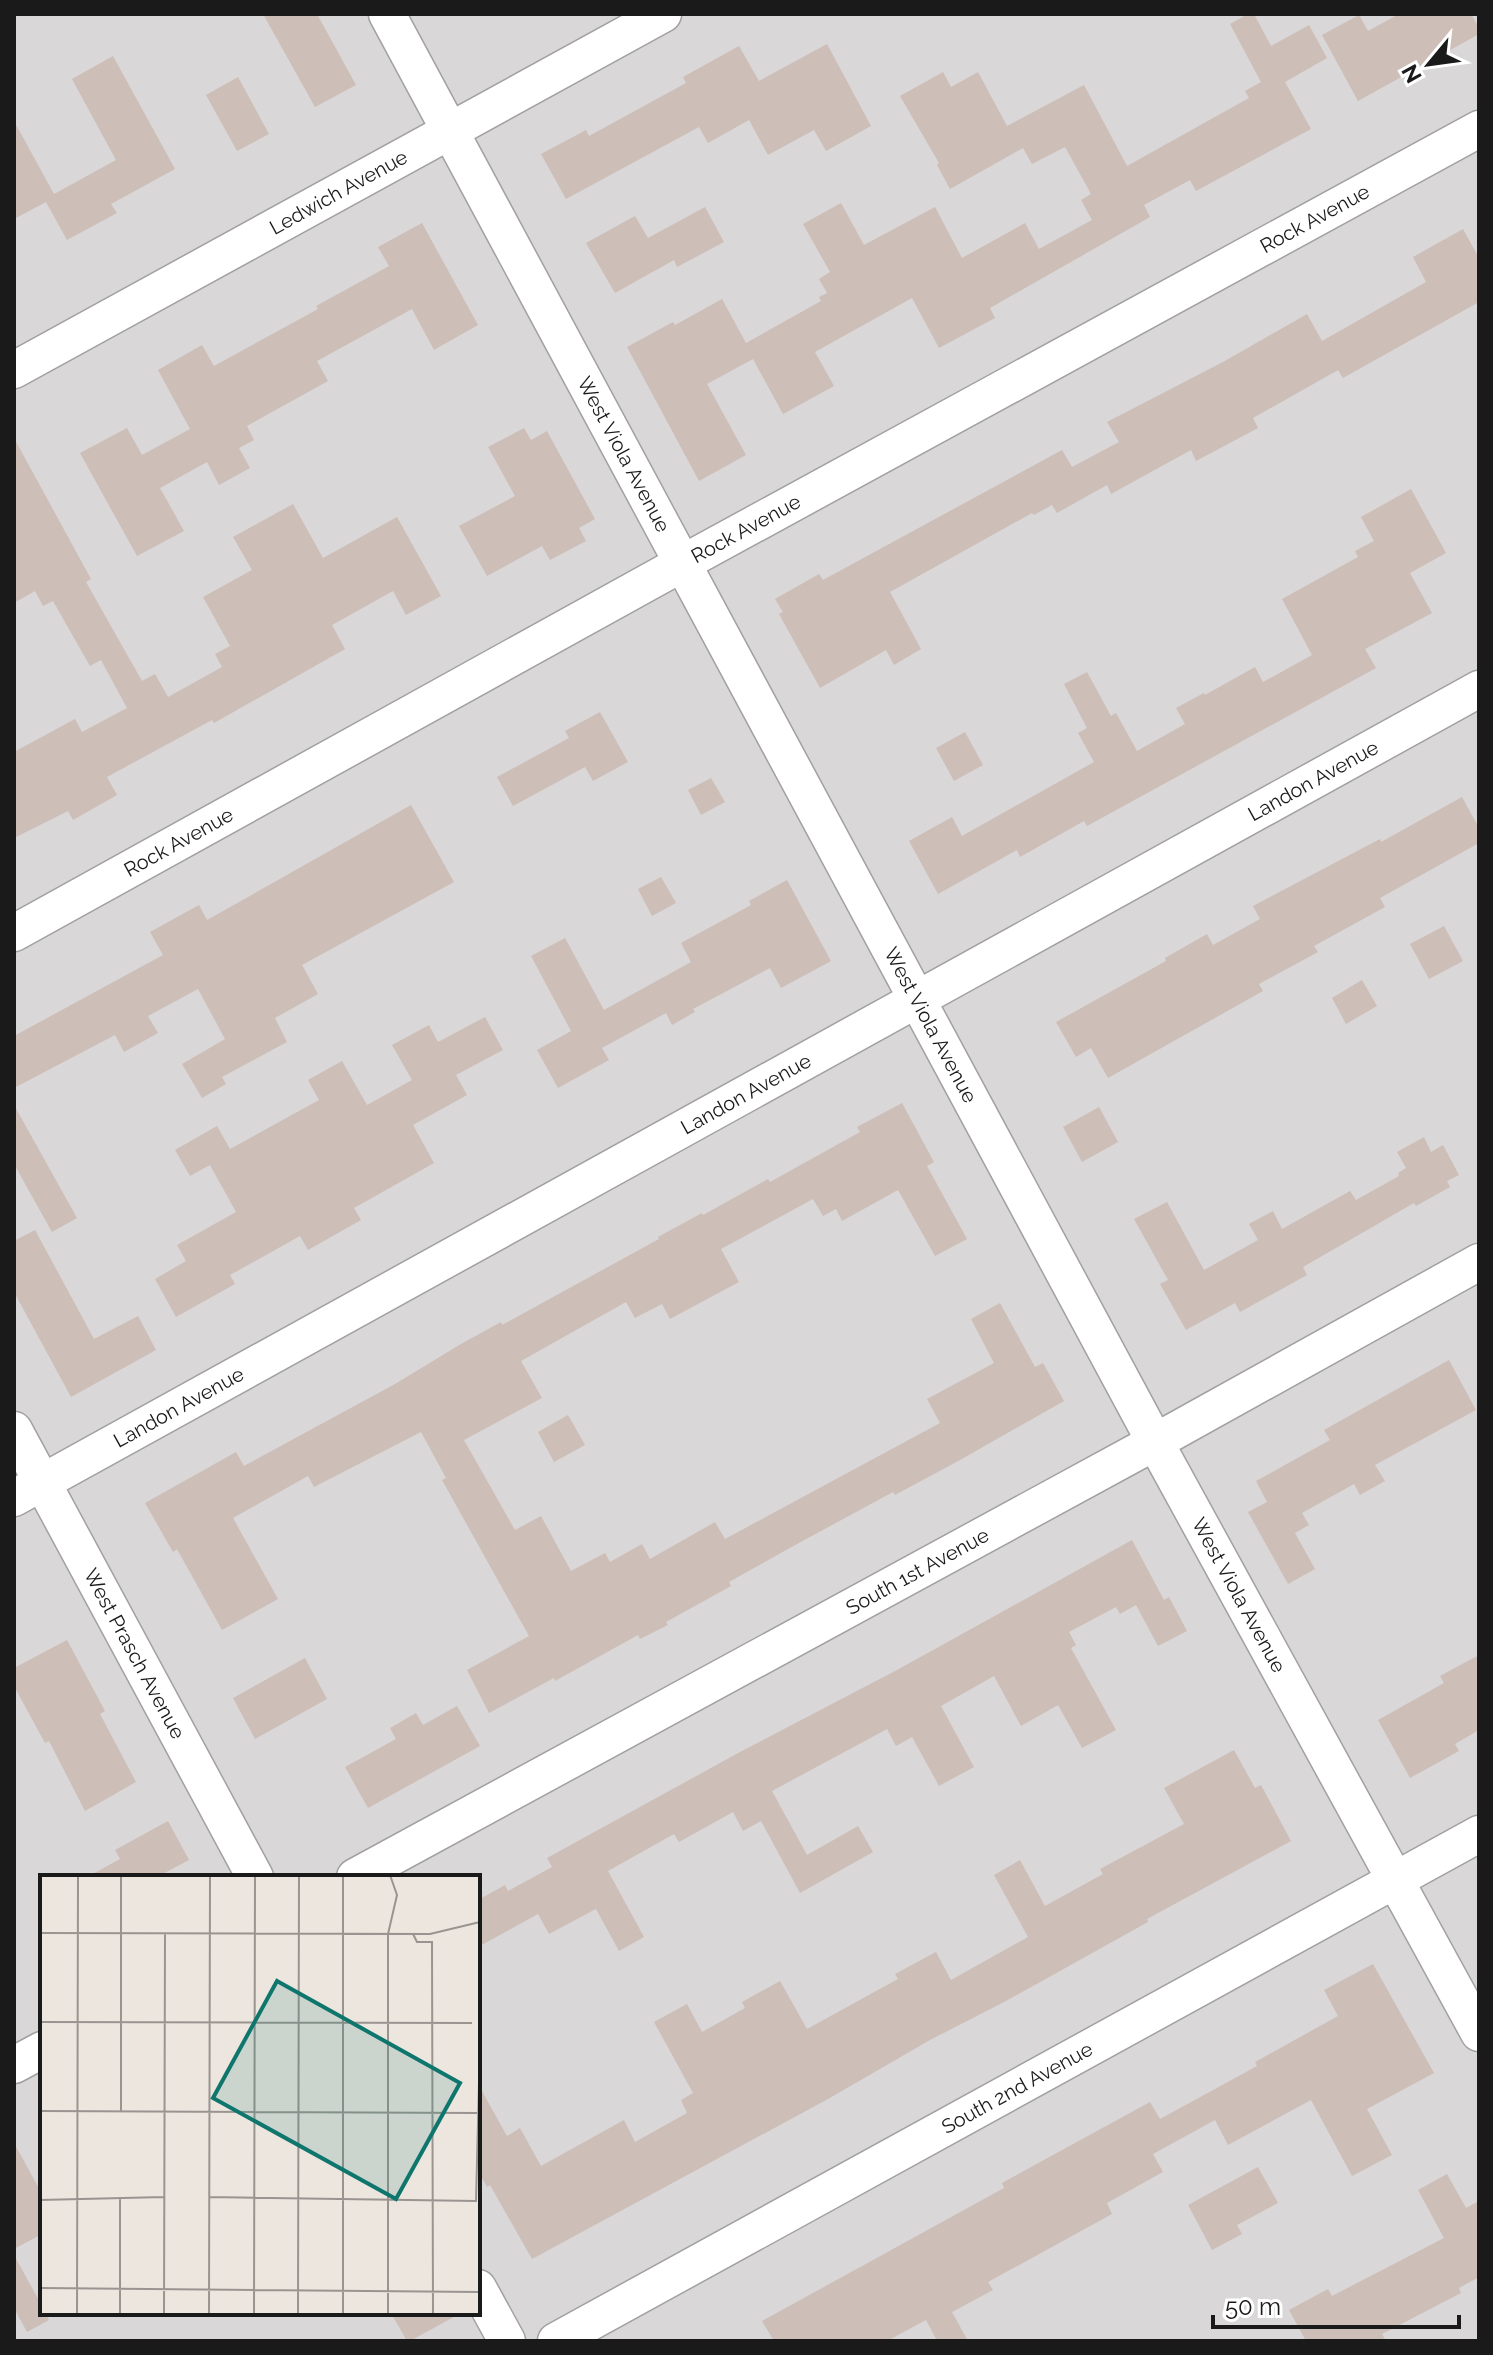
<svg xmlns="http://www.w3.org/2000/svg" width="1493" height="2355" viewBox="0 0 1493 2355" font-family="Raleway,sans-serif">
	<style>
		.residential { fill: #d9d7d7; fill-rule: evenodd }
		.building { fill: #cdbeb8 }
		.lines { fill: none; stroke-linecap: round; stroke-linejoin: round }
		.minor-casing { stroke: #a1a1a1; stroke-width: 39 }
		.minor { stroke: #fff; stroke-width: 36 }
		.labels { text-anchor: middle; dominant-baseline: central; stroke-width: 6; stroke-linejoin: round; paint-order: stroke }
		.street-label { font-size: 20px; fill: #1a1a1a; stroke: #fff }
		.inset-road { fill: none; stroke: #999490; stroke-width: 2 }
		.view { fill: #0f766e; fill-opacity: 0.15; stroke: #0f766e; stroke-width: 4 }
		.inset-edge { fill: none; stroke: #1a1a1a; stroke-width: 4 }
	</style>
	<rect width="100%" height="100%" fill="#ede6de"/>
	<path class="residential" d="M14,14H1479V2341H14ZM42,1877H478V2313H42Z"/>
	<g class="building">
		<polygon points="263,14 317,14 356,85 315,107"/>
		<polygon points="1248,14 1254,14 1271,46 1309,25 1327,58 1285,82 1311,129 1196,191 1190,180 1144,205 1150,217 990,308 995,318 939,348 912,298 815,352 834,386 783,414 753,359 707,384 746,455 699,481 627,347 673,322 675,325 722,299 746,343 821,301 819,297 827,293 819,279 830,272 803,224 841,203 864,245 935,207 962,258 1025,223 1039,249 1092,220 1081,200 1091,194 1065,147 1032,164 1023,148 950,189 937,165 939,163 900,96 943,72 951,87 978,72 1007,126 1084,85 1127,166 1249,98 1245,91 1261,82 1230,24"/>
		<polygon points="1399,14 1471,14 1479,28 1479,34 1358,101 1322,35 1359,15 1368,31"/>
		<polygon points="827,44 871,126 826,151 814,130 768,155 749,120 708,143 699,127 566,199 541,154 586,130 589,136 686,83 683,77 739,46 759,81"/>
		<polygon points="113,56 175,169 111,204 117,213 67,240 46,202 14,219 14,121 54,194 116,160 72,79"/>
		<polygon points="238,77 269,134 237,151 206,95"/>
		<polygon points="705,207 724,242 677,267 674,260 615,293 586,243 635,216 648,238"/>
		<polygon points="422,223 478,325 434,350 412,309 317,361 328,381 247,426 254,440 239,448 250,468 219,485 207,462 160,488 184,531 137,556 80,453 127,428 142,455 190,429 158,370 202,345 214,366 318,309 316,306 389,266 378,247"/>
		<polygon points="1463,229 1479,258 1479,302 1343,378 1338,370 1253,418 1258,428 1196,461 1191,450 1111,494 1107,485 1057,513 1052,505 1034,515 1032,513 890,592 921,649 894,665 886,650 820,688 779,614 783,612 775,599 819,574 823,580 1062,450 1072,467 1119,442 1107,422 1223,362 1307,314 1322,341 1426,282 1413,257"/>
		<polygon points="524,428 531,440 547,431 595,519 579,528 586,541 550,560 542,546 487,576 459,526 515,496 488,447"/>
		<polygon points="14,438 91,579 86,582 142,681 155,674 168,697 222,667 215,654 230,646 203,597 252,570 233,537 293,504 323,558 397,517 441,596 406,615 393,591 332,625 345,649 214,723 212,720 107,777 117,795 73,820 68,811 14,838 14,752 75,719 82,732 127,708 101,660 90,666 53,601 43,606 35,591 14,603"/>
		<polygon points="1411,489 1446,553 1410,573 1432,613 1365,649 1376,668 1087,826 1084,821 1020,857 1017,850 938,894 909,841 952,817 962,836 1094,762 1078,733 1087,728 1064,684 1087,672 1111,716 1116,713 1137,751 1185,724 1176,708 1204,693 1205,695 1255,667 1263,682 1312,655 1282,599 1358,557 1355,551 1374,541 1361,517"/>
		<polygon points="600,712 628,762 593,781 585,767 513,806 497,777 569,738 565,731"/>
		<polygon points="965,732 983,765 954,781 936,748"/>
		<polygon points="711,778 725,802 701,815 688,790"/>
		<polygon points="1462,797 1479,828 1479,843 1380,898 1385,907 1314,946 1318,952 1259,984 1263,991 1108,1078 1091,1048 1076,1057 1056,1022 1166,961 1165,958 1207,934 1213,945 1260,919 1253,906 1380,839 1381,842"/>
		<polygon points="411,805 454,882 302,965 318,994 275,1018 287,1042 222,1077 226,1084 202,1098 182,1064 225,1039 198,989 148,1016 158,1033 124,1052 115,1035 14,1088 14,1036 163,955 150,932 199,905 207,920"/>
		<polygon points="661,877 676,903 652,916 638,889"/>
		<polygon points="787,880 831,961 781,988 770,968 693,1009 695,1012 672,1025 666,1013 602,1048 609,1060 558,1088 537,1050 571,1031 531,956 565,938 604,1010 691,962 681,943 751,905 749,901"/>
		<polygon points="1444,926 1463,961 1429,979 1410,944"/>
		<polygon points="1362,980 1377,1006 1346,1024 1332,998"/>
		<polygon points="485,1017 503,1050 456,1075 467,1095 413,1125 434,1163 354,1208 361,1220 308,1250 300,1236 230,1275 235,1284 176,1317 155,1279 186,1261 177,1245 236,1212 210,1165 190,1176 175,1150 217,1126 230,1149 319,1100 308,1080 342,1061 367,1105 412,1080 392,1045 429,1025 438,1042"/>
		<polygon points="902,1103 934,1162 927,1166 967,1239 935,1256 898,1190 842,1221 836,1209 823,1216 813,1199 721,1249 739,1282 670,1319 662,1304 635,1318 626,1302 521,1361 542,1398 464,1440 515,1530 541,1516 571,1571 605,1553 610,1562 642,1544 650,1559 715,1522 725,1539 940,1423 927,1399 994,1363 971,1319 1000,1303 1035,1367 1043,1363 1064,1401 960,1460 895,1495 893,1492 797,1544 729,1582 731,1586 666,1622 668,1625 640,1639 638,1635 555,1681 554,1678 489,1713 467,1670 529,1636 442,1480 446,1478 421,1432 314,1487 308,1476 233,1518 278,1599 222,1630 177,1549 173,1552 145,1503 236,1452 244,1466 395,1384 461,1344 501,1322 502,1325 659,1239 658,1237 702,1213 703,1215 768,1179 770,1182 860,1132 857,1127"/>
		<polygon points="14,1105 77,1218 52,1232 14,1164"/>
		<polygon points="1099,1107 1118,1142 1082,1162 1063,1127"/>
		<polygon points="1424,1137 1431,1152 1443,1145 1459,1175 1447,1181 1450,1187 1416,1206 1414,1203 1303,1267 1307,1275 1240,1312 1235,1303 1186,1330 1160,1284 1168,1280 1134,1219 1167,1202 1204,1270 1258,1240 1249,1224 1273,1211 1282,1229 1350,1191 1356,1200 1399,1176 1398,1173 1406,1168 1397,1152"/>
		<polygon points="35,1230 94,1339 138,1316 156,1350 71,1397 14,1292 14,1241"/>
		<polygon points="1449,1360 1476,1410 1375,1465 1385,1481 1360,1495 1354,1484 1302,1513 1309,1525 1295,1533 1315,1569 1288,1584 1248,1512 1267,1502 1256,1481 1330,1440 1324,1430"/>
		<polygon points="568,1415 585,1445 554,1462 538,1432"/>
		<polygon points="1132,1540 1164,1600 1169,1597 1187,1631 1158,1646 1136,1605 1120,1614 1116,1607 1069,1632 1076,1645 1071,1648 1116,1730 1082,1748 1058,1705 1021,1726 994,1676 941,1706 974,1767 939,1786 912,1737 896,1746 887,1729 772,1791 807,1855 858,1826 873,1852 800,1893 761,1821 743,1831 733,1812 679,1842 674,1834 608,1871 644,1937 619,1951 596,1909 549,1934 538,1914 478,1947 478,1900 505,1885 508,1891 552,1867 547,1858 740,1752 897,1670"/>
		<polygon points="67,1640 105,1711 100,1714 136,1782 85,1811 49,1741 45,1743 14,1686 14,1668"/>
		<polygon points="1479,1655 1479,1730 1455,1744 1459,1751 1410,1778 1378,1720 1444,1683 1440,1676"/>
		<polygon points="305,1658 327,1699 255,1739 233,1698"/>
		<polygon points="457,1706 480,1746 368,1808 345,1767 396,1739 390,1728 416,1713 423,1725"/>
		<polygon points="1234,1750 1255,1788 1261,1785 1291,1841 1147,1919 1148,1922 1006,2001 930,2040 828,2099 532,2259 490,2185 487,2187 478,2171 478,2084 507,2136 520,2128 541,2166 624,2120 635,2142 687,2113 681,2100 693,2093 654,2022 687,2004 702,2032 745,2008 742,2002 780,1981 807,2029 898,1979 895,1974 936,1952 951,1980 1028,1937 994,1875 1020,1860 1045,1906 1103,1874 1100,1869 1184,1824 1164,1788"/>
		<polygon points="168,1821 189,1860 157,1877 87,1877 120,1859 115,1850"/>
		<polygon points="1373,1964 1434,2073 1367,2109 1392,2155 1352,2176 1311,2100 1228,2145 1215,2120 1153,2154 1163,2172 1107,2203 1112,2214 988,2282 993,2290 952,2312 968,2341 937,2341 926,2320 887,2341 774,2341 762,2321 1004,2188 1002,2183 1150,2102 1160,2119 1257,2066 1255,2062 1338,2016 1324,1990"/>
		<polygon points="14,2143 42,2194 42,2234 14,2249"/>
		<polygon points="1258,2167 1278,2203 1237,2225 1242,2234 1212,2250 1188,2205"/>
		<polygon points="1447,2174 1466,2208 1479,2201 1479,2277 1459,2288 1461,2293 1382,2334 1386,2341 1306,2341 1289,2310 1328,2289 1332,2296 1444,2238 1418,2190"/>
		<polygon points="14,2255 42,2306 42,2313 46,2313 49,2320 27,2332 14,2308"/>
		<polygon points="391,2313 461,2313 410,2341 407,2341"/>
	</g>
	<g class="lines">
		<g class="minor-casing">
			<g id="minor">
				<path id="s1" d="M387,14L1155,1442L1479,2033"/>
				<path id="s2" d="M14,370L663,14"/>
				<path id="s3" d="M14,933L683,563L1479,129"/>
				<path id="s4" d="M14,1430L255,1877"/>
				<path id="s5" d="M14,1498L1479,689"/>
				<path id="s6" d="M355,1877L1155,1442L1479,1262"/>
				<polyline points="14,2065 42,2050"/>
				<polyline points="478,2288 507,2341"/>
				<path id="s7" d="M556,2341L1479,1834"/>
			</g>
		</g>
		<use href="#minor" class="minor"/>
	</g>
	<g class="labels">
		<g class="street-label">
			<text stroke="none"><textPath href="#s2" startOffset="370">Ledwich Avenue</textPath></text>
			<text stroke="none"><textPath href="#s3" startOffset="1484">Rock Avenue</textPath></text>
			<text stroke="none"><textPath href="#s1" startOffset="500">West Viola Avenue</textPath></text>
			<text stroke="none"><textPath href="#s3" startOffset="836">Rock Avenue</textPath></text>
			<text stroke="none"><textPath href="#s5" startOffset="1484">Landon Avenue</textPath></text>
			<text stroke="none"><textPath href="#s3" startOffset="188">Rock Avenue</textPath></text>
			<text stroke="none"><textPath href="#s1" startOffset="1148">West Viola Avenue</textPath></text>
			<text stroke="none"><textPath href="#s5" startOffset="836">Landon Avenue</textPath></text>
			<text stroke="none"><textPath href="#s5" startOffset="188">Landon Avenue</textPath></text>
			<text stroke="none"><textPath href="#s6" startOffset="640">South 1st Avenue</textPath></text>
			<text stroke="none"><textPath href="#s1" startOffset="1796">West Viola Avenue</textPath></text>
			<text stroke="none"><textPath href="#s4" startOffset="254">West Prasch Avenue</textPath></text>
			<text stroke="none"><textPath href="#s7" startOffset="526">South 2nd Avenue</textPath></text>
		</g>
	</g>
	<g transform="translate(40 1875)">
		<rect width="440" height="440" fill="#ede6de"/>
		<path class="inset-road" d="M0,58L390,59L440,47M373,59L377,67H392L393,440M0,147L432,148M0,236L437,238M81,236V0M170,322L436,326L440,168M0,325L124,322M0,413L440,417M37,440L38,0M80,440V324M124,440L125,58M169,440L170,0M214,440L215,0M258,440L259,0M303,440V0M348,440V59L357,20L350,0"/>
		<path class="view" d="M237,106L420,208L356,324L173,223Z"/>
		<rect width="440" height="440" class="inset-edge"/>
	</g>
	<rect width="1493" height="2355" fill="none" stroke="#1a1a1a" stroke-width="32"/>
	<g transform="translate(1429 64) rotate(241)" stroke="#ffffff" stroke-width="6" paint-order="stroke">
	<path d="M0-6L14 30L0 20L-14 30Z" fill="#1a1a1a"/>
	<text y="-12" font-size="22" font-weight="bold" text-anchor="middle" fill="#1a1a1a">N</text>
	</g>
	<path d="M1213 2315v12h246v-12" fill="none" stroke="#1a1a1a" stroke-width="4"/>
	<text x="1225" y="2315" font-size="24" fill="#1a1a1a" stroke="#ffffff" stroke-width="6" paint-order="stroke">50 m</text>
</svg>
